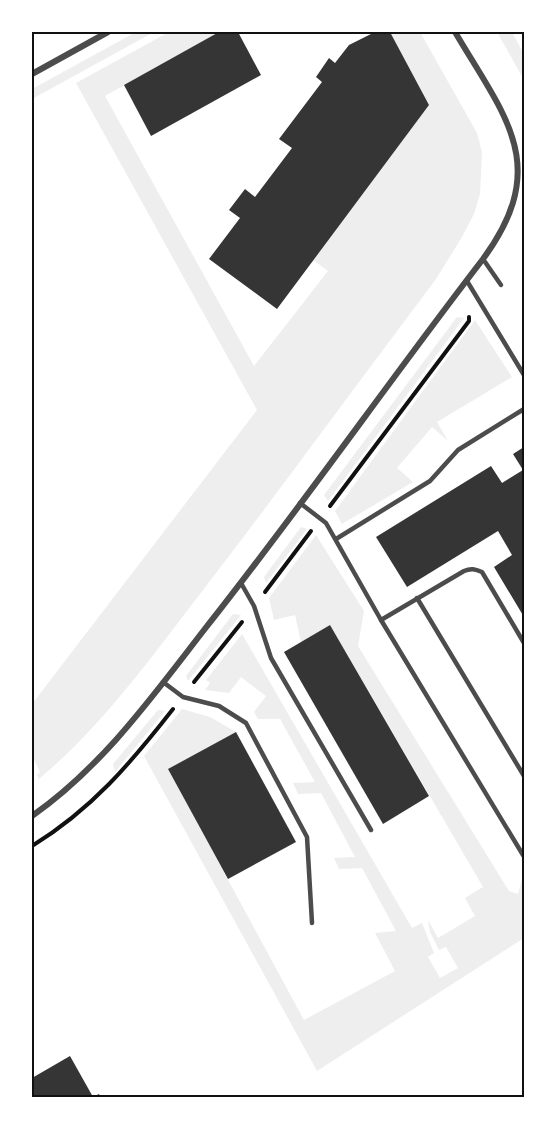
<svg xmlns="http://www.w3.org/2000/svg" width="556" height="1129" viewBox="0 0 556 1129" font-family="Literata,serif">
	<style>
		.green { fill: #eee }
		.building { fill: #353535 }
		.lines { fill: none; stroke-linecap: round; stroke-linejoin: round }
		.path { stroke: #111; stroke-width: 4 }
		.service { stroke: #4c4c4c; stroke-width: 4.5 }
		.minor { stroke: #4c4c4c; stroke-width: 6 }
		.neatline { fill: none; stroke: #111; stroke-width: 2 }
	</style>
	<rect width="100%" height="100%" fill="#fff"/>
	<g class="green">
		<polygon points="136,32 154,32 32,99 32,89"/>
		<path d="M169,32H219L105,96L254,366L328,271L313,260L429,105L390,32H420L477,133L482,152L480,194L474,214L462,237L436,279C357,384 280,490 200,594C150,659 102,726 39,779L37,775L40,772L32,755V704L257,410L76,83Z"/>
		<polygon points="497,32 512,32 524,54 524,80"/>
		<polygon points="457,317 464,318 328,501 324,495"/>
		<polygon points="475,320 512,377 437,422 448,441 432,427 397,468 413,482 342,524 335,511"/>
		<polygon points="301,527 307,529 266,583 264,577"/>
		<polygon points="316,535 364,611 358,646 509,891 518,894 524,871 524,938 317,1071 144,756 182,709 210,717 236,732 168,769 304,1020 395,971 375,933 396,931 362,868 339,869 334,858 355,857 321,793 298,794 293,783 315,782 280,719 258,719 254,712 266,696 241,677 229,693 205,690 210,683 206,680 242,634 412,928 422,923 434,953 428,957 440,978 458,968 446,947 439,950 430,932 428,920 438,938 475,916 465,898 483,887 330,625 301,642 295,615 274,620 269,598"/>
		<polygon points="233,614 241,615 188,681 186,676"/>
		<polygon points="158,710 165,711 115,772 113,764"/>
	</g>
	<g class="building">
		<polygon points="219,32 238,32 261,75 151,136 124,85"/>
		<polygon points="375,32 390,32 429,105 277,309 209,259 240,218 229,210 245,189 255,197 292,148 279,139 322,82 316,77 329,58 335,63 349,45"/>
		<polygon points="524,447 524,617 494,567 512,555 498,531 407,587 376,537 491,466 502,483 523,470 513,454"/>
		<polygon points="330,625 429,796 383,824 284,652"/>
		<polygon points="236,732 296,842 228,879 168,769"/>
		<polygon points="70,1056 93,1097 99,1094 101,1098 32,1098 32,1078"/>
	</g>
	<g class="lines">
		<g class="path">
			<polyline points="330,506 469,321 469,317"/>
			<polyline points="265,592 311,531"/>
			<polyline points="194,682 242,622"/>
			<path d="M32,846C92,809 130,764 173,709"/>
		</g>
		<g class="service">
			<polyline points="483,259 501,285"/>
			<polyline points="467,281 524,375"/>
			<polyline points="300,503 326,523 381,620 523,855"/>
			<polyline points="336,539 430,481 458,450 524,409"/>
			<polyline points="241,583 254,606 271,658 371,830"/>
			<polyline points="417,598 524,776"/>
			<path d="M381,620L464,571C471,568 475,569 482,572L524,643"/>
			<polyline points="163,682 183,697 219,706 246,723 307,837 312,923"/>
		</g>
		<g class="minor">
			<polyline points="32,74 108,32"/>
			<path d="M32,816C102,767 152,697 204,630C300,509 389,381 483,259C552,165 505,117 455,32"/>
		</g>
	</g>
	<rect width="556" height="1129" fill="none" stroke="#ffffff" stroke-width="66"/>
	<rect x="33" y="33" width="490" height="1063" class="neatline"/>
</svg>
